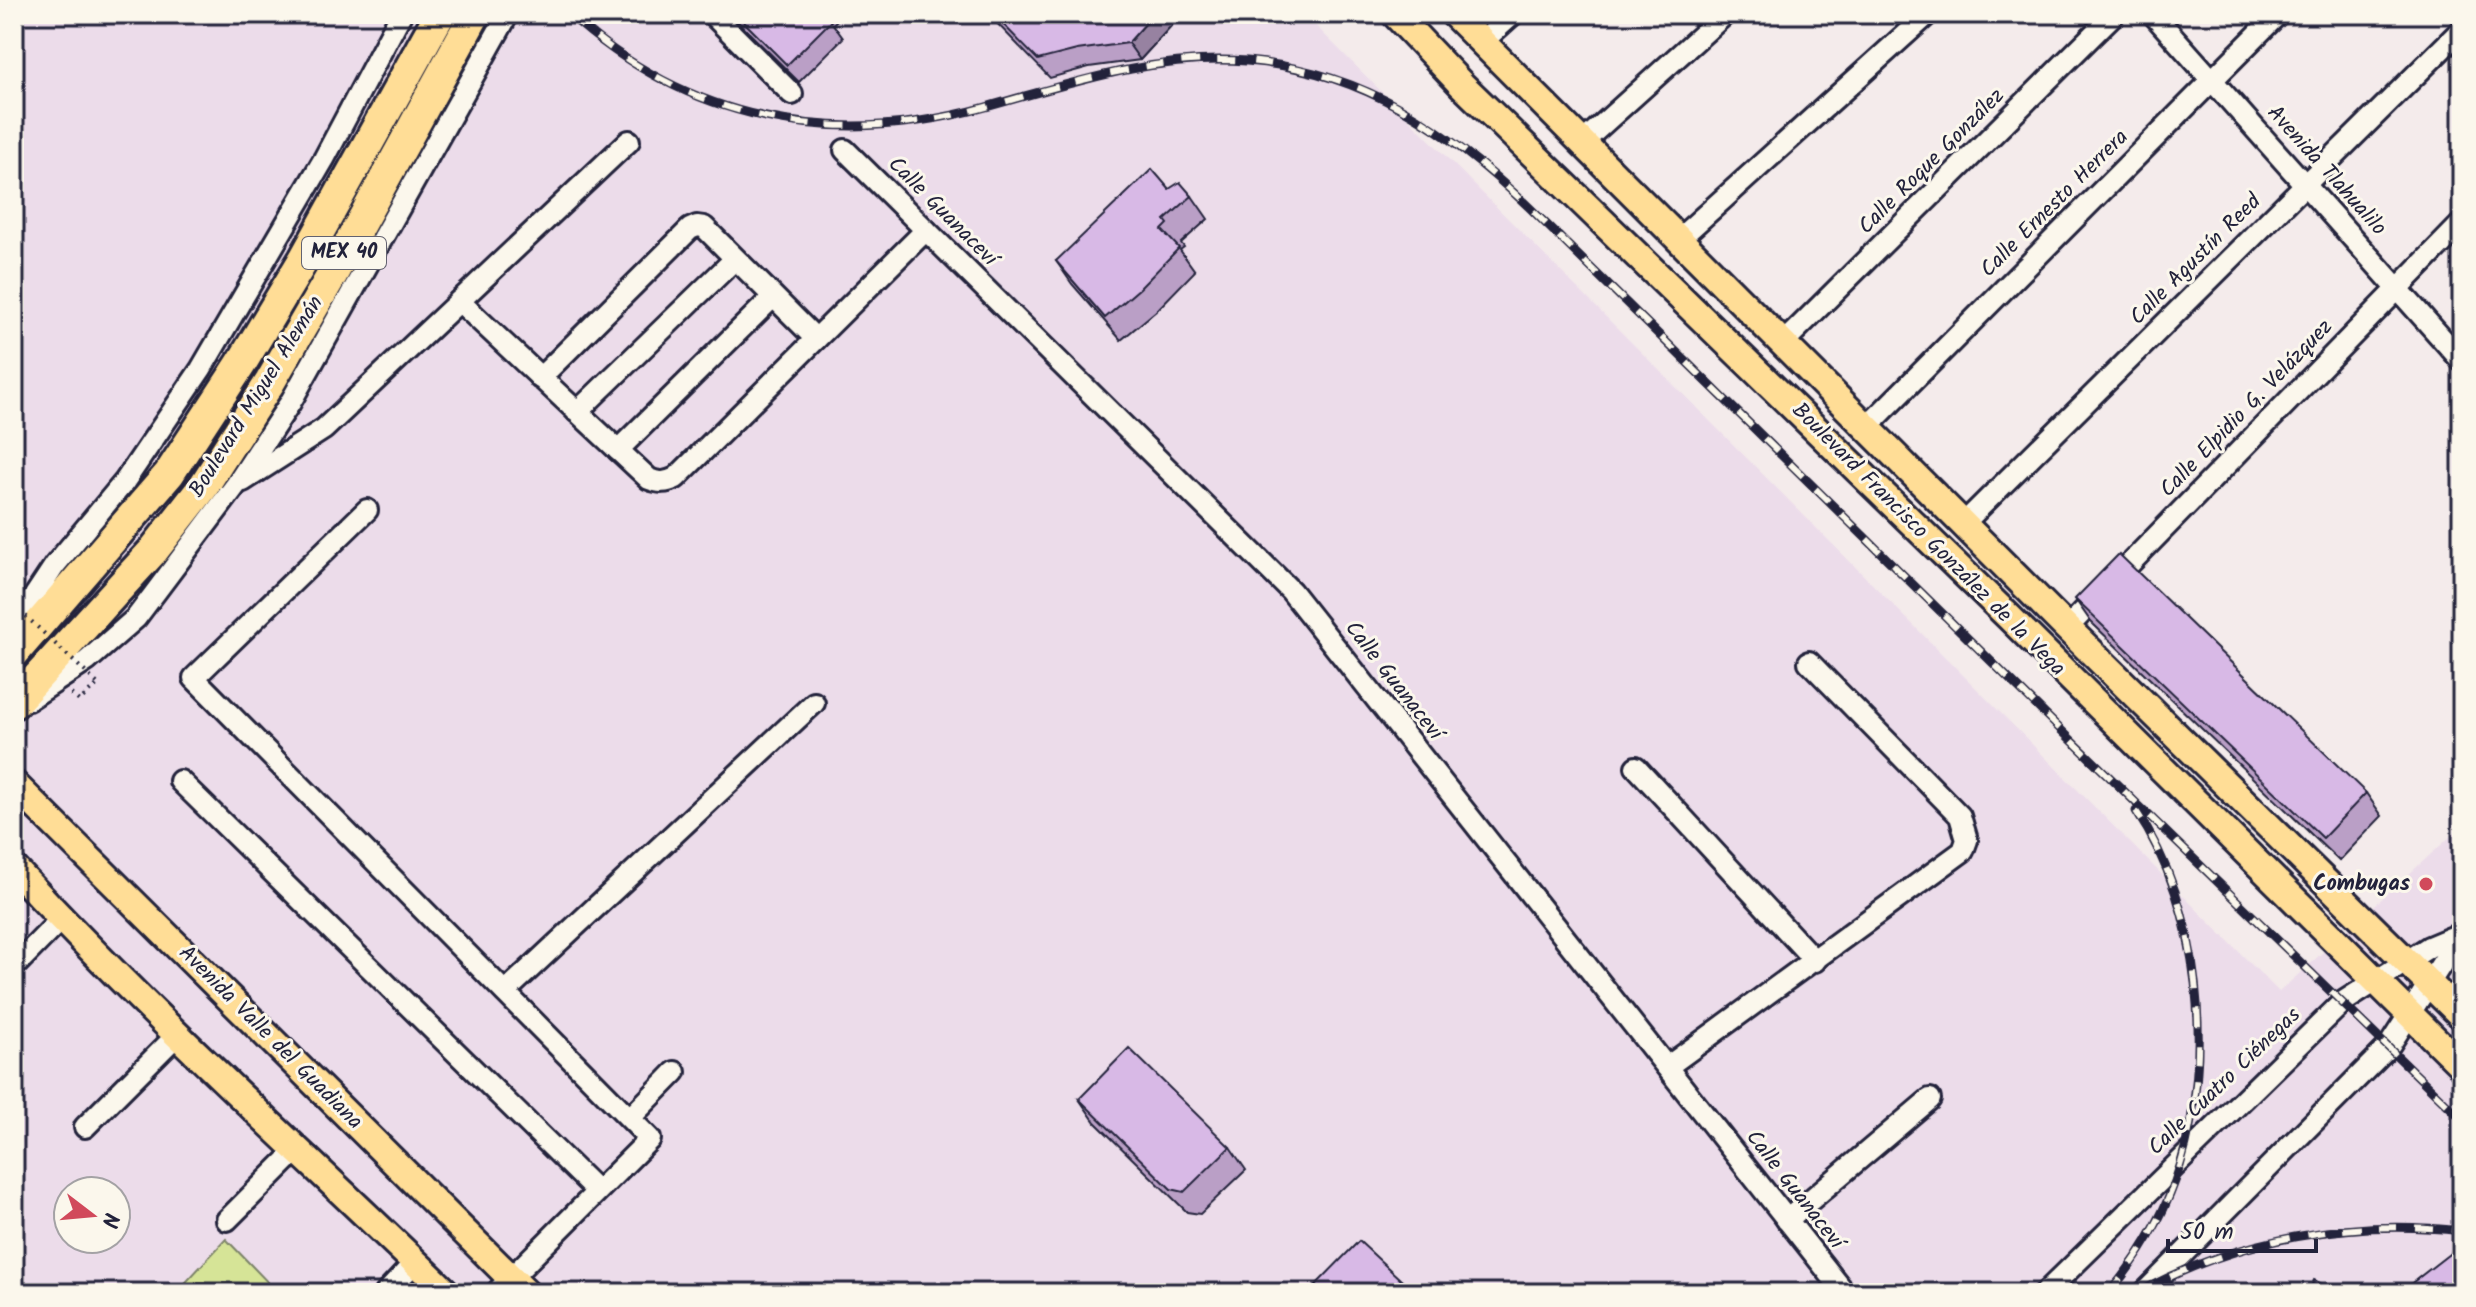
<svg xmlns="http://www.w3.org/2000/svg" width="2476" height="1307" viewBox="0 0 2476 1307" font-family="Kalam,sans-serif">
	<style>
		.built { fill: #ecdcea; fill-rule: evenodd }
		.green { fill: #d6e497; stroke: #7c8369; stroke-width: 2 }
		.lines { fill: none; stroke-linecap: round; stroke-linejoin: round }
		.minor-casing { stroke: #22223b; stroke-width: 26 }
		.major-casing { stroke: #22223b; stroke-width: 32 }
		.highway-casing { stroke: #22223b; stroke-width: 36 }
		.path { stroke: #22223b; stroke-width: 4; stroke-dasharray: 2 6; stroke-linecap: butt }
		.minor { stroke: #fbf7ec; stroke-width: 20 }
		.major { stroke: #ffdd96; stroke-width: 26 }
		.highway { stroke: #ffdd96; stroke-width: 30 }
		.rail-casing { stroke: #22223b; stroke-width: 9 }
		.rail { stroke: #fbf7ec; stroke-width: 6; stroke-dasharray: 18; stroke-linecap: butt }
		.path-bridge { stroke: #22223b; stroke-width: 4; stroke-dasharray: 2 6; stroke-linecap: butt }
		.wall { fill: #ba9fc6; stroke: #22223b; stroke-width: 2 }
		.shaded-wall { fill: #9782a1; stroke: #22223b; stroke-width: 2 }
		.building { fill: #d8b9e6; stroke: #22223b; stroke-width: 2 }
		.poi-dot { fill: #d1495b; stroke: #fbf7ec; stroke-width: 3 }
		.labels { text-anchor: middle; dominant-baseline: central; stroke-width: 6; stroke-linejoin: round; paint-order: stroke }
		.shield { fill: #fbf7ec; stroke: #636270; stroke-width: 2 }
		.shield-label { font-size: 20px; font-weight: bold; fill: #22223b }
		.street-label { font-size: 22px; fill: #22223b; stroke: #fbf7ec }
		.poi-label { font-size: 22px; font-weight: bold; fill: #22223b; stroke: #fbf7ec; text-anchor: end }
	</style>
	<rect width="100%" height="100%" fill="#f4ebeb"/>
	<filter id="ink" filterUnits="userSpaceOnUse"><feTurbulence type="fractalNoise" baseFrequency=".0125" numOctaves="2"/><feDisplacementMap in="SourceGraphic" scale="16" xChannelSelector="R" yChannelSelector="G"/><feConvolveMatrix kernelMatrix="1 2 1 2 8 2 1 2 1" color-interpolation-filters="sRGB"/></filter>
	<g filter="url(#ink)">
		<path class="built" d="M14,14H1304L2279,992L2462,826V1293H14ZM68,1191H116V1239H68Z"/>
		<polygon class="green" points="226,1239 278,1293 176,1293"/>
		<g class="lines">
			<g class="minor-casing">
				<g id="minor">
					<polyline points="712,14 792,94"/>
					<polyline points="2153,14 2462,361"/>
					<polyline points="1483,41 1513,14"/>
					<polyline points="1583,142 1725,14"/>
					<polyline points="845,150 1291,591 1845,1293"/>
					<polyline points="1680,238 1928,14"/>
					<path d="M459,301L649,479C659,483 666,483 676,478L926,230"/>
					<polyline points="1783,343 2114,14"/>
					<polyline points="540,378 690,229 697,226 704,227 816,339"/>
					<polyline points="577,412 735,259"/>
					<polyline points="1867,427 2278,14"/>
					<polyline points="618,450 773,297"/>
					<polyline points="243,481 324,429 629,141"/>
					<polyline points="367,510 194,678 650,1139 496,1293"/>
					<polyline points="1963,524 2462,29"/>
					<polyline points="14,627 55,565 125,481 201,369 324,159 401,14"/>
					<polyline points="2067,628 2462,223"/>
					<polyline points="28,700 87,661 136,618 236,485 290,403 508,14"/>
					<polyline points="1636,767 1815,961"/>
					<polyline points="180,781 597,1191"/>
					<polyline points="14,967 61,919"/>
					<polyline points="505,992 814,703"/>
					<polyline points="1667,1067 1963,851 1967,840 1960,816 1809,662"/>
					<polyline points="630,1118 675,1072"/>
					<polyline points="85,1127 178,1034"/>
					<polyline points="227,1220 296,1151"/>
					<polyline points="1787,1220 1930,1099"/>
					<polyline points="386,1293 415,1262"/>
					<polyline points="2045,1293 2343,1002 2429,947 2460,934"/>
					<polyline points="2144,1293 2389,1046 2462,932"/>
				</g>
			</g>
			<g class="major-casing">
				<g id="major">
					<polyline points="1395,14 1462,85 2009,617 2462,1066"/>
					<polyline points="1454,14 2067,628 2462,1016"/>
					<polyline points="14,784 526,1293"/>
					<path d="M14,868C151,1017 302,1152 447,1293"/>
				</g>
			</g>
			<g class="highway-casing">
				<g id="highway">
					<polyline points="14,653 169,474 241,364 304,259 440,14"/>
					<polyline points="14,703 153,551 203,487 270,382 332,275 475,14"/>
				</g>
			</g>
			<polyline class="path" points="71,694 79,701 98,684"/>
			<use href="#minor" class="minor"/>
			<use href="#major" class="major"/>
			<use href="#highway" class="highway"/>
			<g class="rail-casing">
				<g id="rail">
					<path d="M569,14C688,122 833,149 986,107C1072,83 1157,54 1247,61C1364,71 1449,130 1531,209L2060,729L2462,1119"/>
					<path d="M2109,1293C2141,1255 2166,1213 2180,1166C2214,1055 2201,908 2136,811"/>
					<path d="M2138,1293C2236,1239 2351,1218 2462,1231"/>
				</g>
			</g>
			<use href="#rail" class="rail"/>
			<polyline class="path-bridge" points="14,605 98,684"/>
		</g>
		<g class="wall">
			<polygon points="730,14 843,14 833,24 843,38 799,82"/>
			<polygon points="988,14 1182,14 1140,60 1089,67 1050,78"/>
			<polygon points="1192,196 1208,219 1181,243 1184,247 1180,250 1195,271 1156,311 1121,340 1072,284 1056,261"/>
			<polygon points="2075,599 2366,793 2382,816 2339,861 2091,622"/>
			<polygon points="1079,1099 1230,1147 1246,1170 1200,1214 1187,1212 1095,1122"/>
		</g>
		<polygon class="shaded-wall" points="1154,14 1182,14 1140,60 1128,43"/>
		<g class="building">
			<polygon points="736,14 825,14 831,21 787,65"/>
			<polygon points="993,14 1154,14 1128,43 1077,50 1038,60"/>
			<polygon points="1152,169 1169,189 1180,182 1192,196 1165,220 1168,224 1162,230 1179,248 1140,288 1105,318 1056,261"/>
			<polygon points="2119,554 2366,793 2323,838 2075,599"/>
			<polygon points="1129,1048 1230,1147 1184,1192 1171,1189 1079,1099"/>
			<polygon points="1359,1241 1415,1293 1308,1293"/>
			<polygon points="2462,1244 2462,1293 2399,1293"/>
			<polygon points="2314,1280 2339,1293 2308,1293"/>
		</g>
	</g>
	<circle class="poi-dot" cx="2426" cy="884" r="8"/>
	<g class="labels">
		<rect class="shield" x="302" y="237" width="84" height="32" rx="6"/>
		<g class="shield-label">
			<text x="344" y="253">MEX 40</text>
		</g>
		<g class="street-label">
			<text transform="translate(1932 162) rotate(-45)">Calle Roque González</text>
			<text transform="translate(2326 171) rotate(48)">Avenida Tlahualilo</text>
			<text transform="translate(2055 204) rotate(-45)">Calle Ernesto Herrera</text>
			<text transform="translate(942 212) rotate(45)">Calle Guanaceví</text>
			<text transform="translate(2196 260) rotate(-45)">Calle Agustín Reed</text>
			<text transform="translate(257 397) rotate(-58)">Boulevard Miguel Alemán</text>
			<text transform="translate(2247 409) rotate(-46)">Calle Elpidio G. Velázquez</text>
			<text transform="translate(1928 540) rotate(45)">Boulevard Francisco González de la Vega</text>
			<text transform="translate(1393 681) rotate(52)">Calle Guanaceví</text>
			<text transform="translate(270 1038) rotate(45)">Avenida Valle del Guadiana</text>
			<text transform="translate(2225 1082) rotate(-44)">Calle Cuatro Ciénegas</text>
			<text transform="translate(1794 1190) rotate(52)">Calle Guanaceví</text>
		</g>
		<g class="poi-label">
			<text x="2410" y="884">Combugas</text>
		</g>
	</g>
	<rect width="2476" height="1307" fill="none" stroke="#fbf7ec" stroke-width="48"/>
	<rect x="24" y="24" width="2428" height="1259" fill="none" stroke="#22223b" stroke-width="3" filter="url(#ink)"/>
	<g transform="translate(92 1215) rotate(106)"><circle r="38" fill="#fbf7ec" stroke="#a4a2a5" stroke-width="2"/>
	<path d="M0-6L14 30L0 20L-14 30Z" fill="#d1495b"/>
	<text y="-12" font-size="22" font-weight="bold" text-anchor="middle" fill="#22223b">N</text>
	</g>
	<path d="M2168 1239v12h148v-12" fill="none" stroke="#22223b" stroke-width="4"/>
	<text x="2180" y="1239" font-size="24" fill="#22223b" stroke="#fbf7ec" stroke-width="6" paint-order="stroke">50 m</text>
</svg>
